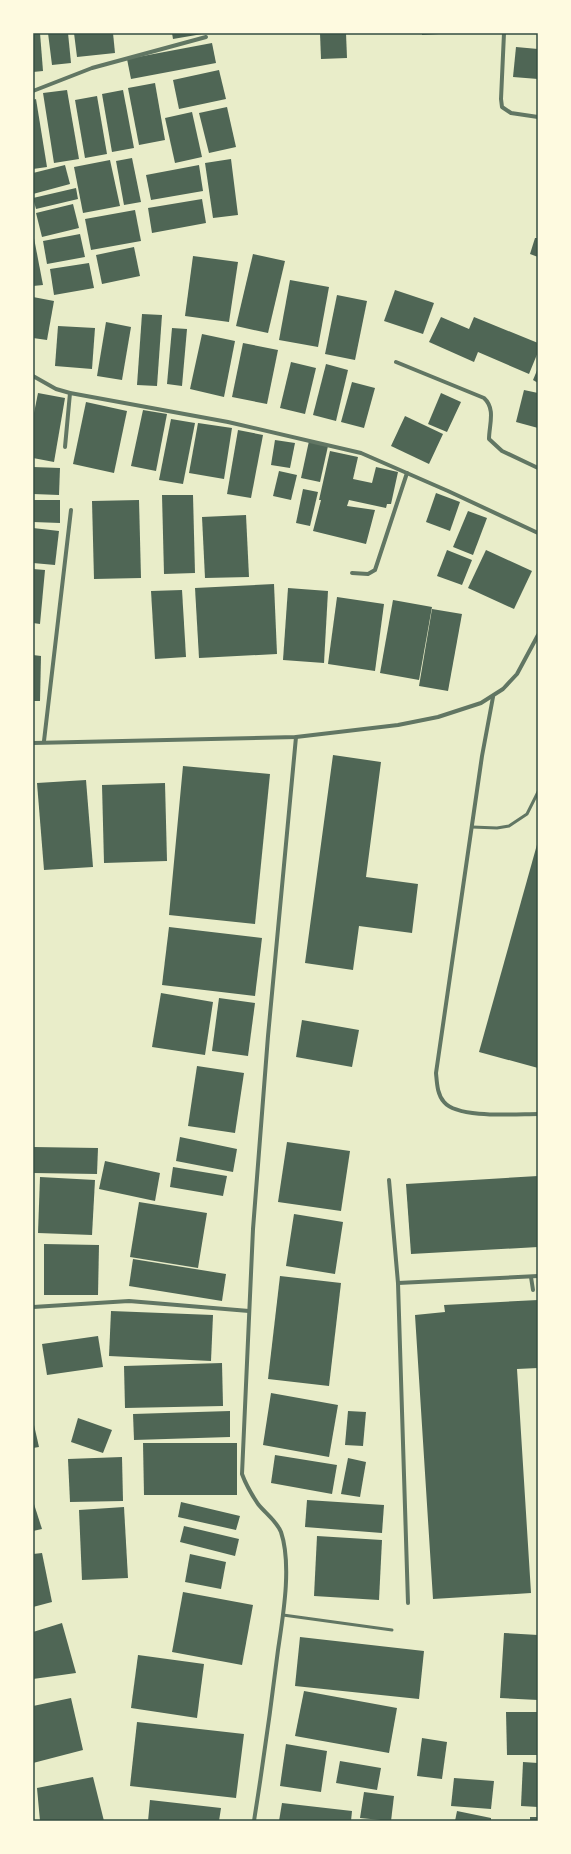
<svg xmlns="http://www.w3.org/2000/svg" width="571" height="1854" viewBox="0 0 571 1854" font-family="'Nunito Sans',sans-serif">
	<style>
		.building { fill: #4f6655 }
		.lines { fill: none; stroke-linecap: round; stroke-linejoin: round }
		.service { stroke: #617663; stroke-width: 3 }
		.minor { stroke: #617663; stroke-width: 4 }
		.neatline { fill: none; stroke: #344e41; stroke-width: 1.5 }
	</style>
	<rect width="100%" height="100%" fill="#e9edc9"/>
	<g class="building">
		<polygon points="33,33 40,33 43,71 33,72"/>
		<polygon points="48,33 68,33 71,63 52,65"/>
		<polygon points="74,33 113,33 115,53 77,57"/>
		<polygon points="172,33 202,33 202,34 173,39"/>
		<polygon points="320,33 346,33 347,58 321,59"/>
		<polygon points="422,33 438,33 439,34 422,35"/>
		<polygon points="212,43 216,63 131,79 127,59"/>
		<polygon points="516,47 538,49 538,79 513,77"/>
		<polygon points="219,70 226,99 179,109 173,80"/>
		<polygon points="155,83 165,140 139,145 128,88"/>
		<polygon points="67,90 79,159 54,163 43,93"/>
		<polygon points="123,90 134,148 112,152 102,94"/>
		<polygon points="97,96 107,154 85,158 75,100"/>
		<polygon points="36,99 47,167 33,169 33,100"/>
		<polygon points="227,107 236,147 209,153 199,113"/>
		<polygon points="192,112 202,157 175,163 165,118"/>
		<polygon points="132,158 141,202 124,205 116,161"/>
		<polygon points="231,159 238,215 213,218 205,163"/>
		<polygon points="110,160 120,206 83,213 74,167"/>
		<polygon points="65,165 70,184 33,194 33,173"/>
		<polygon points="199,165 203,191 151,200 146,175"/>
		<polygon points="76,188 78,199 36,209 33,198"/>
		<polygon points="202,199 206,223 152,233 148,208"/>
		<polygon points="73,204 79,228 42,237 36,213"/>
		<polygon points="135,210 141,241 91,250 85,219"/>
		<polygon points="33,233 43,285 33,286"/>
		<polygon points="80,234 85,257 47,264 43,241"/>
		<polygon points="535,238 538,238 538,257 530,254"/>
		<polygon points="134,247 140,276 102,284 96,255"/>
		<polygon points="253,254 285,261 268,333 236,326"/>
		<polygon points="193,256 238,262 229,322 185,316"/>
		<polygon points="89,263 94,288 54,295 50,269"/>
		<polygon points="290,280 329,287 318,347 279,340"/>
		<polygon points="395,290 434,303 423,334 384,321"/>
		<polygon points="337,295 367,301 355,360 325,354"/>
		<polygon points="33,297 54,301 47,340 33,338"/>
		<polygon points="142,314 162,315 157,386 137,385"/>
		<polygon points="441,317 469,329 474,317 538,343 538,352 529,374 478,352 474,362 429,342"/>
		<polygon points="106,322 131,327 122,380 97,376"/>
		<polygon points="58,326 95,328 92,369 55,366"/>
		<polygon points="172,328 187,329 182,386 167,384"/>
		<polygon points="202,334 235,341 224,397 190,389"/>
		<polygon points="243,343 278,350 267,404 232,397"/>
		<polygon points="291,362 316,368 305,414 280,408"/>
		<polygon points="326,364 348,370 336,421 313,415"/>
		<polygon points="538,368 538,383 533,380"/>
		<polygon points="352,382 375,388 364,428 341,422"/>
		<polygon points="524,390 538,393 538,428 516,422"/>
		<polygon points="38,393 65,398 54,462 33,458 33,418"/>
		<polygon points="441,393 461,402 447,432 428,424"/>
		<polygon points="86,402 127,411 114,473 73,464"/>
		<polygon points="143,410 167,414 156,471 131,466"/>
		<polygon points="405,416 443,434 429,464 391,446"/>
		<polygon points="171,419 195,423 183,484 159,480"/>
		<polygon points="198,423 232,428 224,479 189,473"/>
		<polygon points="238,430 263,435 251,498 227,494"/>
		<polygon points="275,440 295,443 290,468 271,465"/>
		<polygon points="309,441 328,446 320,482 301,478"/>
		<polygon points="330,451 358,457 353,479 372,483 376,467 398,472 391,504 387,504 386,508 349,500 347,506 375,510 366,544 313,531 321,500 319,500"/>
		<polygon points="33,467 60,468 59,495 33,494"/>
		<polygon points="279,471 297,475 291,500 273,496"/>
		<polygon points="303,489 318,492 310,526 296,523"/>
		<polygon points="436,493 460,502 450,531 426,522"/>
		<polygon points="162,495 193,495 195,573 164,574"/>
		<polygon points="33,500 60,500 60,523 33,522"/>
		<polygon points="139,500 141,578 94,579 92,501"/>
		<polygon points="468,511 487,518 473,555 453,547"/>
		<polygon points="246,515 249,577 205,578 202,517"/>
		<polygon points="33,528 59,531 55,565 33,563"/>
		<polygon points="447,550 472,560 462,585 437,576"/>
		<polygon points="486,550 532,571 514,609 468,588"/>
		<polygon points="33,569 45,570 40,624 33,623"/>
		<polygon points="274,584 277,654 199,658 195,588"/>
		<polygon points="288,588 328,591 324,663 283,660"/>
		<polygon points="182,590 186,657 155,659 151,591"/>
		<polygon points="337,597 384,604 375,671 328,664"/>
		<polygon points="393,600 432,607 419,680 380,673"/>
		<polygon points="432,609 462,614 448,691 419,686"/>
		<polygon points="33,655 41,656 40,701 33,701"/>
		<polygon points="333,755 381,762 366,877 418,884 412,933 359,926 353,970 305,963"/>
		<polygon points="183,766 270,774 255,924 169,915"/>
		<polygon points="86,780 93,867 44,870 37,783"/>
		<polygon points="165,783 167,861 104,863 102,785"/>
		<polygon points="538,841 538,1068 479,1052"/>
		<polygon points="169,927 262,938 255,996 162,985"/>
		<polygon points="161,993 213,1002 205,1055 152,1047"/>
		<polygon points="219,998 255,1003 248,1056 212,1051"/>
		<polygon points="302,1020 359,1030 352,1067 296,1057"/>
		<polygon points="197,1066 244,1073 235,1133 188,1126"/>
		<polygon points="180,1137 237,1149 233,1172 176,1161"/>
		<polygon points="287,1142 350,1151 341,1211 278,1202"/>
		<polygon points="33,1147 98,1148 97,1174 33,1173"/>
		<polygon points="105,1161 160,1173 155,1201 99,1189"/>
		<polygon points="173,1167 227,1176 223,1196 170,1187"/>
		<polygon points="538,1176 538,1247 411,1254 406,1184"/>
		<polygon points="40,1177 95,1180 92,1235 38,1233"/>
		<polygon points="139,1202 207,1213 198,1268 130,1257"/>
		<polygon points="294,1214 343,1222 335,1274 286,1266"/>
		<polygon points="44,1244 99,1245 98,1295 44,1295"/>
		<polygon points="133,1259 226,1274 222,1301 129,1286"/>
		<polygon points="280,1276 341,1283 329,1386 268,1379"/>
		<polygon points="538,1300 538,1368 517,1369 531,1593 433,1599 415,1315 445,1312 444,1305"/>
		<polygon points="111,1311 213,1315 211,1361 109,1356"/>
		<polygon points="98,1336 103,1367 47,1375 42,1344"/>
		<polygon points="222,1363 223,1406 125,1408 124,1366"/>
		<polygon points="271,1393 338,1405 329,1457 263,1445"/>
		<polygon points="230,1411 230,1437 134,1440 133,1414"/>
		<polygon points="348,1411 366,1412 363,1446 345,1445"/>
		<polygon points="78,1418 112,1430 103,1453 71,1442"/>
		<polygon points="34,1425 39,1447 33,1448 33,1426"/>
		<polygon points="143,1443 237,1443 237,1495 144,1495"/>
		<polygon points="275,1455 337,1465 332,1494 271,1483"/>
		<polygon points="122,1457 123,1501 70,1502 68,1459"/>
		<polygon points="348,1458 366,1462 360,1497 341,1494"/>
		<polygon points="307,1500 384,1505 382,1533 305,1527"/>
		<polygon points="33,1501 42,1529 33,1531"/>
		<polygon points="181,1502 240,1516 236,1530 178,1517"/>
		<polygon points="124,1507 128,1578 82,1580 79,1510"/>
		<polygon points="184,1526 239,1539 235,1556 180,1542"/>
		<polygon points="317,1536 382,1540 379,1600 314,1596"/>
		<polygon points="42,1553 52,1602 33,1607 33,1554"/>
		<polygon points="190,1554 226,1562 221,1589 185,1582"/>
		<polygon points="183,1592 253,1605 242,1665 172,1652"/>
		<polygon points="62,1623 76,1673 33,1679 33,1632"/>
		<polygon points="504,1633 538,1635 538,1700 500,1698"/>
		<polygon points="300,1637 424,1651 419,1699 295,1686"/>
		<polygon points="138,1655 204,1664 197,1718 131,1708"/>
		<polygon points="304,1691 397,1708 389,1753 295,1736"/>
		<polygon points="71,1698 83,1750 33,1763 33,1706"/>
		<polygon points="506,1712 538,1712 538,1755 507,1755"/>
		<polygon points="137,1722 244,1734 236,1798 130,1786"/>
		<polygon points="422,1738 447,1742 442,1779 417,1776"/>
		<polygon points="286,1744 327,1751 321,1792 280,1786"/>
		<polygon points="340,1761 381,1768 377,1790 336,1783"/>
		<polygon points="523,1762 538,1763 538,1807 521,1806"/>
		<polygon points="93,1777 104,1821 40,1821 37,1788"/>
		<polygon points="454,1778 494,1781 491,1809 451,1806"/>
		<polygon points="364,1792 394,1796 391,1821 360,1818"/>
		<polygon points="150,1800 221,1808 219,1821 148,1821"/>
		<polygon points="282,1803 352,1811 351,1821 279,1821"/>
		<polygon points="457,1811 491,1818 491,1821 455,1821"/>
		<rect x="530" y="1817" width="8" height="4"/>
	</g>
	<g class="lines">
		<g class="service">
			<polyline points="472,827 497,828 509,826 527,814 538,792"/>
			<polyline points="283,1615 392,1630"/>
		</g>
		<g class="minor">
			<polyline points="504,33 501,99 502,107 511,113 538,117"/>
			<polyline points="33,91 92,68 206,37"/>
			<path d="M396,362L484,398C496,409 489,425 489,439L502,451L538,468"/>
			<polyline points="33,376 56,389 70,393 228,422 361,453 448,491 538,533"/>
			<polyline points="65,447 70,393"/>
			<polyline points="352,573 368,574 375,570 407,473"/>
			<path d="M493,697L482,756L436,1073C437,1083 437,1094 444,1102C458,1119 516,1114 538,1114"/>
			<polyline points="44,741 71,510"/>
			<polyline points="33,743 296,737 398,725 438,717 481,703 503,689 517,674 538,635"/>
			<polyline points="389,1180 398,1283 408,1603"/>
			<polyline points="531,1277 533,1290"/>
			<polyline points="398,1283 538,1276"/>
			<polyline points="33,1307 129,1301 249,1311"/>
			<path d="M254,1821C263,1764 271,1707 278,1650C283,1616 292,1565 281,1532C276,1520 265,1513 258,1504C252,1495 246,1485 242,1474L253,1229L268,1036L296,737"/>
		</g>
	</g>
	<rect width="571" height="1854" fill="none" stroke="#fefae0" stroke-width="68"/>
	<rect x="34" y="34" width="503" height="1786" class="neatline"/>
</svg>
